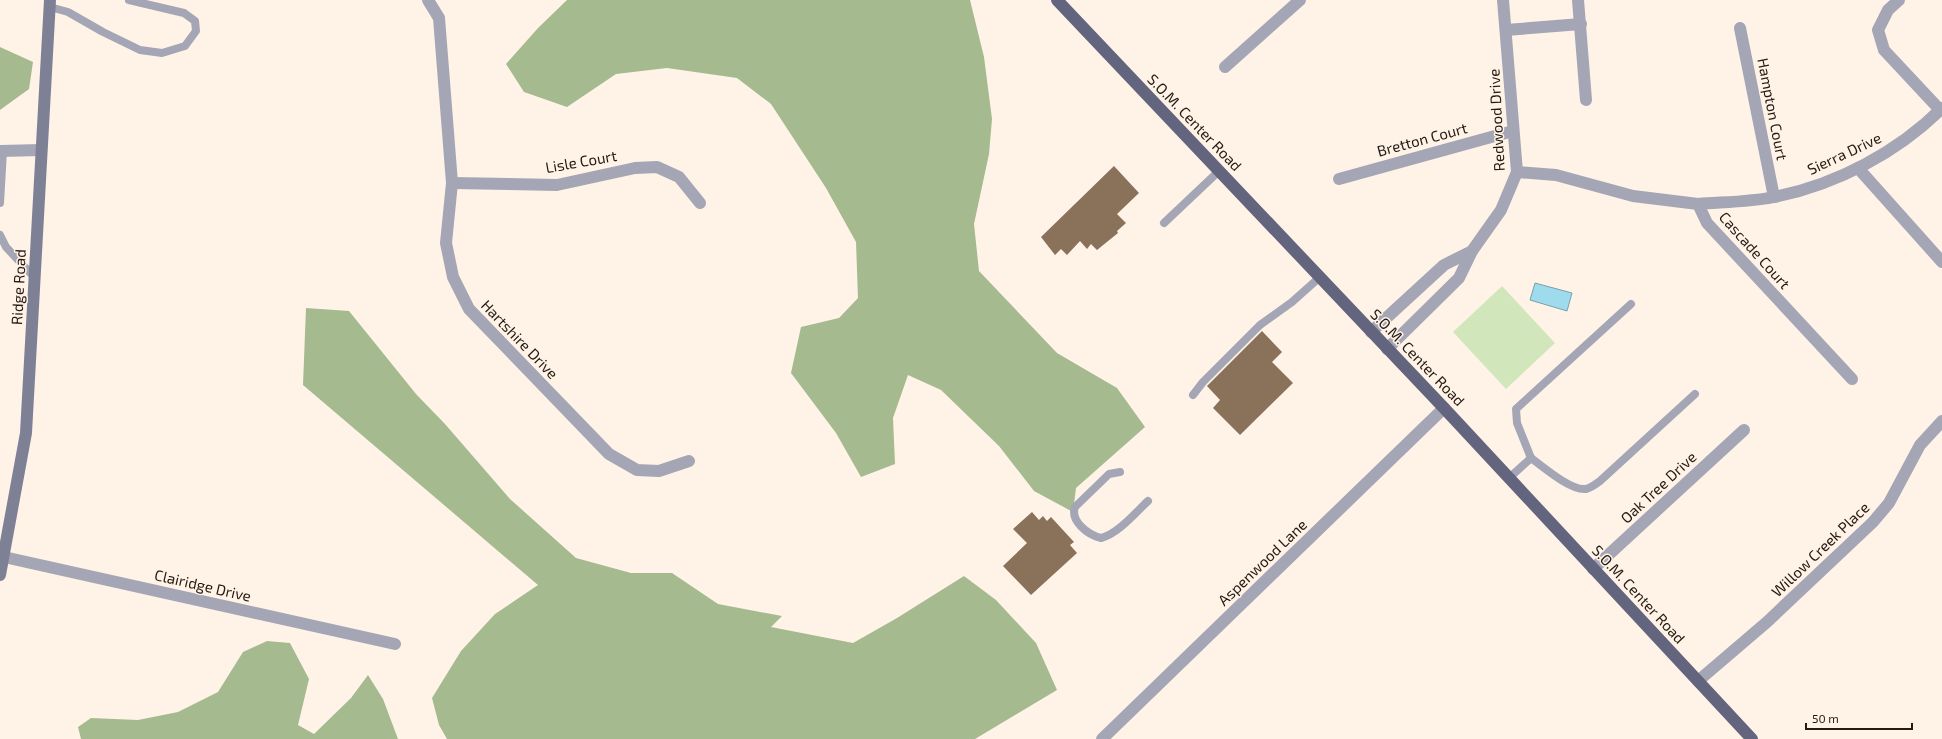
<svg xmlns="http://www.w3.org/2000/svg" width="1942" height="739" viewBox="0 0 1942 739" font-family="'Exo 2',sans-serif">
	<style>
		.green { fill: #d1e6ba }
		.forest { fill: #a5ba8e }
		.water { fill: #9edbed; stroke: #79a1ab }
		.building { fill: #8a715a }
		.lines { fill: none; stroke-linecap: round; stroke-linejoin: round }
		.lane { stroke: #a4a6b5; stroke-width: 8 }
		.street { stroke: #a4a6b5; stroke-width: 12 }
		.secondary { stroke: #7e8095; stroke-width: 12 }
		.primary { stroke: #63657e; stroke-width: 12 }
		.labels { text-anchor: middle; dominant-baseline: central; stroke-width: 3; stroke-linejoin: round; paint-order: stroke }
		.street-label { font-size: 15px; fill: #241a10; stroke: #fff3e8 }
	</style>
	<rect width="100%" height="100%" fill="#fff3e8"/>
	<polygon class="green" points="1502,286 1555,343 1506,389 1453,332"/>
	<g class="forest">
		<polygon points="567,0 970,0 984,57 992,119 989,154 974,224 979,271 1057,353 1117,388 1145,427 1076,488 1073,512 1034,491 999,446 941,390 908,375 893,418 895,464 861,477 836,433 791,373 801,327 839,318 858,298 856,242 826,188 771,104 737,78 667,68 616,74 567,107 524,92 506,64 538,28"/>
		<polygon points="0,47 33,62 29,89 0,110"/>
		<polygon points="306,308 349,311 416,394 445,424 510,499 576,558 631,573 672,573 718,604 782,616 771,627 853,643 897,618 964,576 996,600 1036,643 1057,690 975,739 447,739 439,725 432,698 461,651 495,614 538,585 303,385"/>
		<polygon points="267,641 290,643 309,679 298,725 314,734 351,698 368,675 383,699 398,739 81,739 78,727 91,718 138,720 178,712 218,692 243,652"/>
	</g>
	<polygon class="water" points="1535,283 1572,293 1567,311 1530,300"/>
	<g class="building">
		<polygon points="1114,166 1139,193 1117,214 1126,223 1117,231 1118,233 1097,250 1091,244 1087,249 1080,241 1067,255 1061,249 1055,255 1041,237"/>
		<polygon points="1262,331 1282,352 1272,362 1293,383 1240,435 1213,408 1220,400 1207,386"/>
		<polygon points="1032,512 1039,520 1043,516 1047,521 1051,517 1074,542 1070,545 1077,553 1031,595 1003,566 1027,543 1013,529"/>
	</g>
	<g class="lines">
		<g class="lane">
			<polyline points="50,7 68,12 103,32 140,50 162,53 185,46 196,31 195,21 184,13 129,0"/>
			<polyline points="0,203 3,151"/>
			<polyline points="1164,223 1219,171"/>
			<polyline points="0,235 6,247 34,277"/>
			<polyline points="1193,395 1203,382 1260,325 1292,302 1320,277"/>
			<path d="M1531,458C1543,467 1571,491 1586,489C1590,488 1596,484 1600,481L1695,394"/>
			<path d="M1120,472L1109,474L1075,507C1070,521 1088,535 1101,538C1118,534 1135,513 1148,501"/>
			<polyline points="1509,478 1531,458 1517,423 1516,409 1631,304"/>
		</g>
		<g class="street">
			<polyline points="428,0 439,18 452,183 446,243 453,277 469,309 609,454 637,470 659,471 689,461"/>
			<polyline points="1578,0 1586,100"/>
			<polyline points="1899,0 1888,10 1878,30 1884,50 1940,110"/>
			<polyline points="1740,28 1774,197"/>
			<polyline points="1506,30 1581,24"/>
			<polyline points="1225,67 1300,0"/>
			<polyline points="0,151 41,150"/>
			<polyline points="1858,168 1942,262"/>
			<polyline points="1517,172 1556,175 1633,196 1698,204 1707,223 1852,379"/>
			<polyline points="1339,179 1513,131"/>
			<polyline points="452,183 557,185 635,168 657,167 679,177 700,203"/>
			<path d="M1698,204C1723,202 1750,202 1774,197C1836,185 1898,152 1942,108"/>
			<polyline points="1371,332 1444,265 1472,251"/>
			<polyline points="1387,349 1459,278 1472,251 1501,210 1517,172 1503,0"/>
			<polyline points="4,557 395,644"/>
			<polyline points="1593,569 1744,430"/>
			<polyline points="1698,681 1767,622 1873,522 1889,503 1920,445 1942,421"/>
			<polyline points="1102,739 1444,408"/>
		</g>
		<polyline class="secondary" points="0,575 26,433 50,0"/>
		<polyline class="primary" points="1057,0 1444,408 1752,739"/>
	</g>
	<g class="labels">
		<g class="street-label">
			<text transform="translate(1773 109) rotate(79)">Hampton Court</text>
			<text transform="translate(1496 120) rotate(-93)">Redwood Drive</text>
			<text transform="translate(1195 122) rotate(46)">S.O.M. Center Road</text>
			<text transform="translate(1422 139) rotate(-15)">Bretton Court</text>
			<text transform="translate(1844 153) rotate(-25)">Sierra Drive</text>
			<text transform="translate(581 161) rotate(-10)">Lisle Court</text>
			<text transform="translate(1755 250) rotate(48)">Cascade Court</text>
			<text transform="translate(18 287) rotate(-87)">Ridge Road</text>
			<text transform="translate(520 339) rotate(46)">Hartshire Drive</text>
			<text transform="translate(1418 357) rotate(46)">S.O.M. Center Road</text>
			<text transform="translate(1658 487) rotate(-43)">Oak Tree Drive</text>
			<text transform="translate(1820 549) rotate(-44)">Willow Creek Place</text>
			<text transform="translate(1262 562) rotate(-44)">Aspenwood Lane</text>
			<text transform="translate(203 585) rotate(13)">Clairidge Drive</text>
			<text transform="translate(1639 594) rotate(47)">S.O.M. Center Road</text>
		</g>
	</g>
	<path d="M1806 723v6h106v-6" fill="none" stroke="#241a10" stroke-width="2"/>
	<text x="1812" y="723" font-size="12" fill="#241a10" stroke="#fff3e8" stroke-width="3" paint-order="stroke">50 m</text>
</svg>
